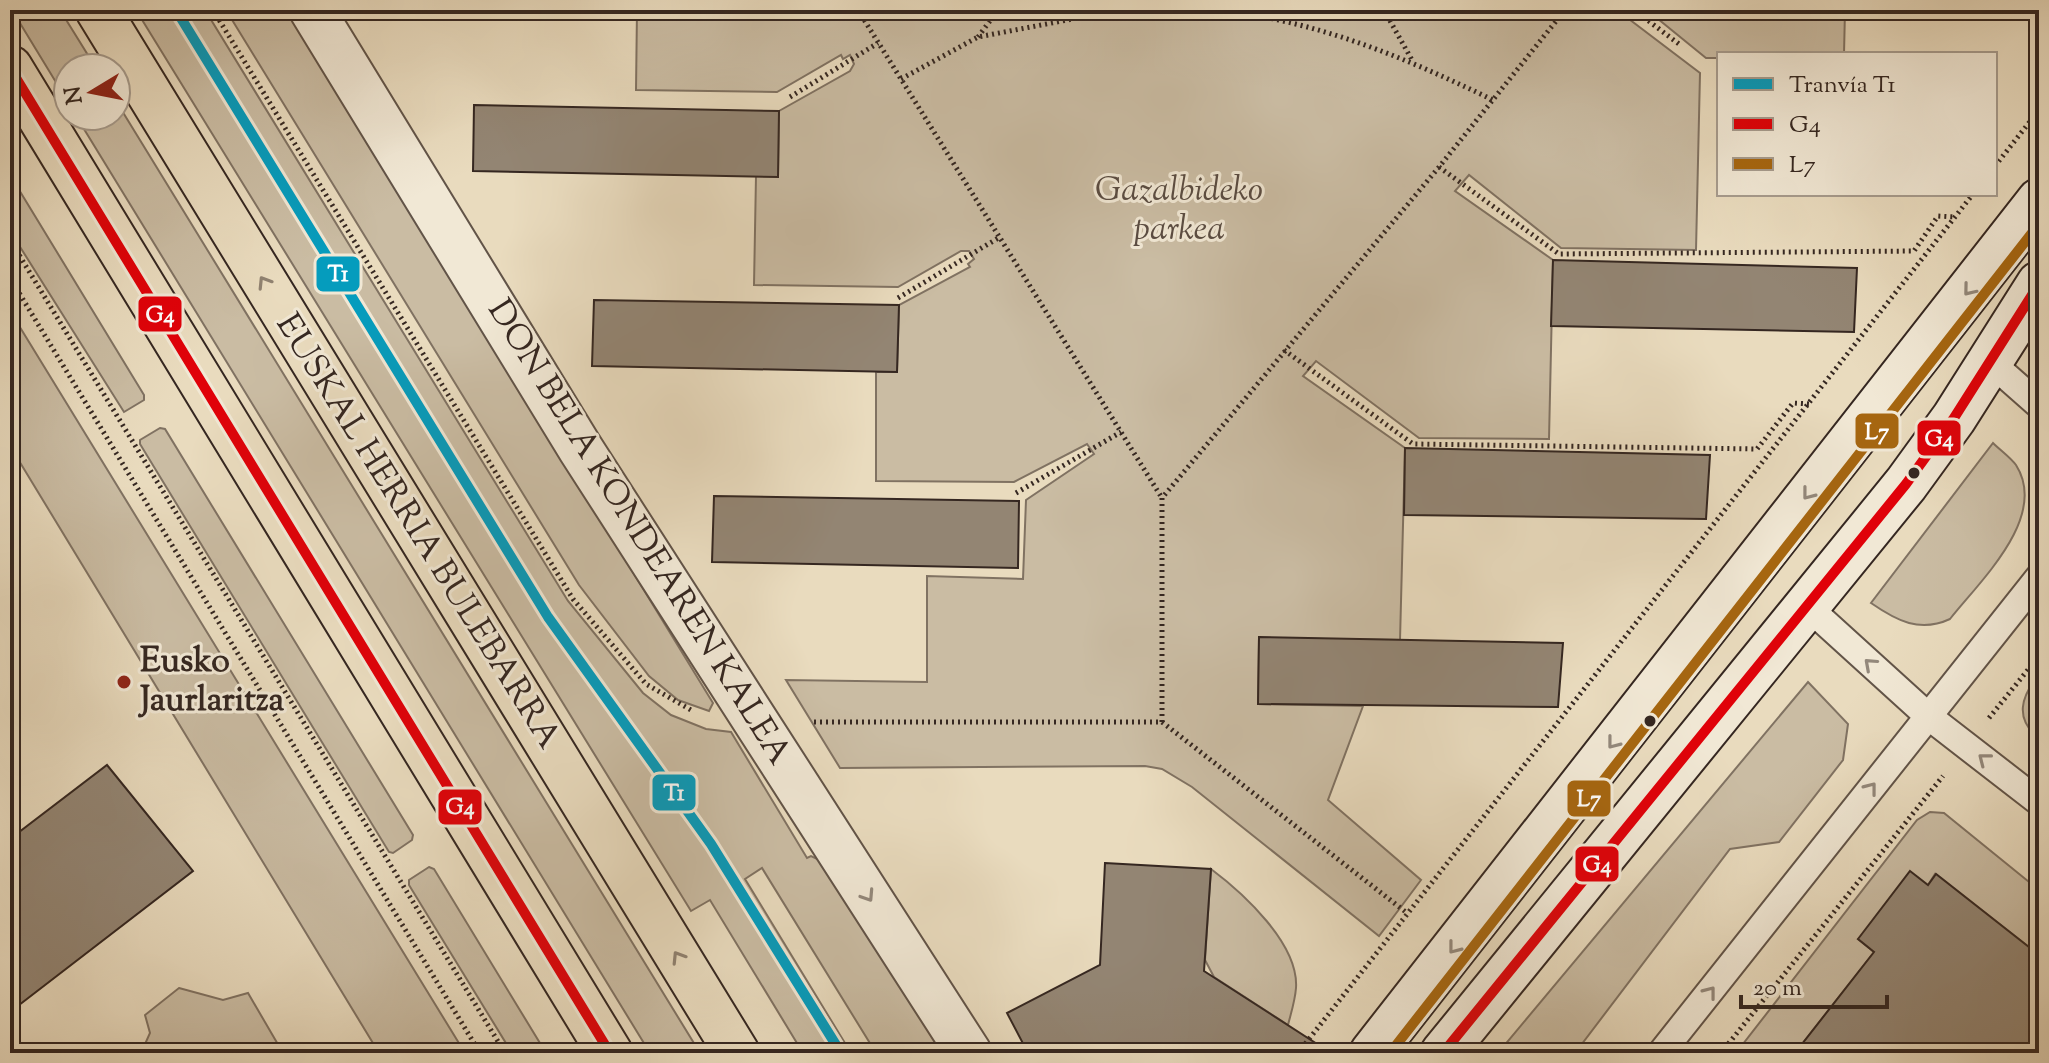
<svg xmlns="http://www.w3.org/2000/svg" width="2049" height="1063" viewBox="0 0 2049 1063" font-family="'Sorts Mill Goudy',serif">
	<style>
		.green { fill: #cabca3; stroke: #807262; stroke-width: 2 }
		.building { fill: #938573; stroke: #352721; stroke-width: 2 }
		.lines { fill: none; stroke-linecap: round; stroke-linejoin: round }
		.lane-casing { stroke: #625448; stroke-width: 30 }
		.street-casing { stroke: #625448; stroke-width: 48 }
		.secondary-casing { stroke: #352721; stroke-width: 48 }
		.primary-casing { stroke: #352721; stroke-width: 48 }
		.path { stroke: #352721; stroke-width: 5; stroke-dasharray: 2 4; stroke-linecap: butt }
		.lane { stroke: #f1e8d5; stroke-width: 26 }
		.street { stroke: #f1e8d5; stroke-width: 44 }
		.secondary { stroke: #f1e8d5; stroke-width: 44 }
		.primary { stroke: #e9dbbe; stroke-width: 44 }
		.bus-1-casing { stroke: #f1e8d5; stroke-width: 16 }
		.bus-2-casing { stroke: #f1e8d5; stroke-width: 16 }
		.bus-1 { stroke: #e00109; stroke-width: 10 }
		.bus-2 { stroke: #a66610; stroke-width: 10 }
		.tram-1-casing { stroke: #f1e8d5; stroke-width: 16 }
		.tram-1 { stroke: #059cbd; stroke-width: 10 }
		.oneway { stroke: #8f8170 }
		.oneway2 { stroke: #93887b }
		.bus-dot { fill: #352721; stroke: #f1e8d5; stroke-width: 3 }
		.poi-dot { fill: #8f2418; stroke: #f1e8d5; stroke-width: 3 }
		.labels { text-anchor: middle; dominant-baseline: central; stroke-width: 6; stroke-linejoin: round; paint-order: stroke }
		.park-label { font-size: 34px; font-style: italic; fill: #5a4c42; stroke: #f1e8d5 }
		.street-label { font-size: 34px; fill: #352721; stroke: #f1e8d5 }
		.poi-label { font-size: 34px; font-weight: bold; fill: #352721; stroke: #f1e8d5; text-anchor: start }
		.line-badge { stroke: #f1e8d5; stroke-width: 3 }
		.badge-label { font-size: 22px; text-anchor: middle; font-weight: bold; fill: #fff }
	</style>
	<rect width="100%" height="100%" fill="#e9dbbe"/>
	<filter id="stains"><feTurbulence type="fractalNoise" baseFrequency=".0025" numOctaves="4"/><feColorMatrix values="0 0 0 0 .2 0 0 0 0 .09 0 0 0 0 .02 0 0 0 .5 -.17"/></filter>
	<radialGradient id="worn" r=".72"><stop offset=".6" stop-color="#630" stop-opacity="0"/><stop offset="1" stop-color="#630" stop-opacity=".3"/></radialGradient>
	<g class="green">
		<polygon points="12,10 60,10 96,68 68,68 68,102"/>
		<polygon points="136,10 205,10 568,601 643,693 671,715 706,729 731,732 807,858 811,856 845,872 956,1053 876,1053 762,868 745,879 851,1053 803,1053 710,900 691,911"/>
		<polygon points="226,10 289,10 713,703 709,711 678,700 649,676 579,585"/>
		<polygon points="637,10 1617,10 1700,73 1696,250 1561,248 1469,175 1455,191 1553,260 1549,439 1419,438 1316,361 1303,376 1405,448 1400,640 1259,638 1258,704 1363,706 1328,800 1421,880 1379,936 1192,787 1162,769 1145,766 840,768 786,680 927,682 927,576 1023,579 1026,500 1094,454 1087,444 1014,482 876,481 876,372 897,372 899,305 970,267 968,264 974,259 969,251 961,251 898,287 754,285 756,176 778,176 779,111 850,71 854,64 850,55 843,59 841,55 777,92 636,90"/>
		<polygon points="1647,10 1845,10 1844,54 1719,54 1719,58 1706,58"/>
		<polygon points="116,101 700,1053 650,1053 76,116 116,116"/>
		<polygon points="10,175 144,395 144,400 124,412 10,231"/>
		<polygon points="10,311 465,1053 379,1053 10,446"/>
		<polygon points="160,428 165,429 413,835 412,840 393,853 389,852 140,444 140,440"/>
		<path d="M1993,443C2000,450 2010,457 2016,465C2049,517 1980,581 1950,619C1920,633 1897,621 1871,603Z"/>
		<path d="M2039,674V739C2014,718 2021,697 2039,674Z"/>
		<polygon points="1808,682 1848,724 1843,760 1779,842 1730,849 1575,1053 1498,1053"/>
		<polygon points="1930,812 1944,813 2039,890 2039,955 1935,874 1928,885 1858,939 1874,952 1795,1053 1736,1053 1917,820"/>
		<polygon points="429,867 434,869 546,1053 512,1053 409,885 409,880"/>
		<path d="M1211,869C1243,893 1299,944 1296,988C1295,1001 1291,1013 1288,1025L1214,977L1205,960Z"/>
		<polygon points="179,988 223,1000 248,993 283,1053 141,1053 150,1033 145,1015"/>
	</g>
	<g class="building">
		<polygon points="474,105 779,111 778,177 473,171"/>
		<polygon points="1553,260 1857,268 1854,332 1551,326"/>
		<polygon points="594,300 899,305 897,372 592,366"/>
		<polygon points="1405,448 1710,455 1706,519 1404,515"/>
		<polygon points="714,496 1019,501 1018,568 712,562"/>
		<polygon points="1259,637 1563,643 1558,707 1258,704"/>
		<polygon points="107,765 193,871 10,1012 10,839"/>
		<polygon points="1105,863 1211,869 1204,971 1331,1053 1028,1053 1007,1013 1100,965"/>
		<polygon points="1910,871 1928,885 1936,874 2039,955 2039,1053 1795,1053 1874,952 1858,939"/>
	</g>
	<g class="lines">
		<g class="lane-casing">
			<g id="lane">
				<polyline points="1988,360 2039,405"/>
				<polyline points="1808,607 1928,716 2039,802"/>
				<polyline points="1661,1053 2039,577"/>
			</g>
		</g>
		<g class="street-casing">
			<polyline id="street" points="312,10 580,448 969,1053"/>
		</g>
		<g class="secondary-casing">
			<g id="secondary">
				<polyline points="1372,1053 2039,201"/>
				<polyline points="1443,1053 1906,484 1954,418 2039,284"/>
			</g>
		</g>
		<g class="primary-casing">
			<g id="primary">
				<polyline points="98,10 737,1053"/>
				<polyline points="10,68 610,1053"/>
			</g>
		</g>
		<g class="path">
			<polyline points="213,10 573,599 646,684 691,710"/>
			<polyline points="858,10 1162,498"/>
			<path d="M1218,10C1317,21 1404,57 1493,100"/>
			<polyline points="1384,10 1412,60"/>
			<polyline points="1634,10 1679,44"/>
			<polyline points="978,37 998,10"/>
			<polyline points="901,79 978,37 1120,10"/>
			<polyline points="790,97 878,43"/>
			<polyline points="1995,166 2039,110"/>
			<polyline points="1439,167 1559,254 1914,251 1938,216 1955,217"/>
			<polyline points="10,240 505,1053"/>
			<polyline points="10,278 480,1053"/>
			<polyline points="898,298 1000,237"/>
			<polyline points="1284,350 1413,444 1757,449 1793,403 1809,404"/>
			<polyline points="1016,493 1121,432"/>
			<polyline points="1989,718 2039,656"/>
			<polyline points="814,722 1162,722 1407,913"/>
			<polyline points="1162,722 1162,498 1439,167 1565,10"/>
			<polyline points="1298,1053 1973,194"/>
			<polyline points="1721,1053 1943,776"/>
		</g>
		<use href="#lane" class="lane"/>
		<use href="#street" class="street"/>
		<use href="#secondary" class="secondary"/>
		<use href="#primary" class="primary"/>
		<g class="bus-1-casing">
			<g id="bus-1">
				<polyline points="10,68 610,1053"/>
				<polyline points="1443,1053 1906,484 1954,418 2039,284"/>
			</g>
		</g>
		<g class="bus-2-casing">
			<polyline id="bus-2" points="1390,1053 2039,224"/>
		</g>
		<use href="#bus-1" class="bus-1"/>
		<use href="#bus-2" class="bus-2"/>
		<g class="tram-1-casing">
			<polyline id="tram-1" points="176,10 548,617 711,844 841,1053"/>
		</g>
		<use href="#tram-1" class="tram-1"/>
	</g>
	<defs><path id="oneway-chevron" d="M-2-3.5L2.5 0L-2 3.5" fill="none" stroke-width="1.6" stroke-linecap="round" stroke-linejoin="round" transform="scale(2)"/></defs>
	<g class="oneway">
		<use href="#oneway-chevron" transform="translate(264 282) rotate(-122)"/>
		<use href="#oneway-chevron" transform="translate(678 957) rotate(-122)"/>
	</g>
	<g class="oneway2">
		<use href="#oneway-chevron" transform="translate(1969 290) rotate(129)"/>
		<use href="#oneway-chevron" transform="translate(1808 494) rotate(128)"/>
		<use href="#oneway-chevron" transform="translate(1870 664) rotate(-138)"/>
		<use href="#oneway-chevron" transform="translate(1613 743) rotate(128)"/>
		<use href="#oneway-chevron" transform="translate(1984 759) rotate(-142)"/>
		<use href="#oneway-chevron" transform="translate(1871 788) rotate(-52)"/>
		<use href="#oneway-chevron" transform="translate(868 896) rotate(57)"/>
		<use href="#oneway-chevron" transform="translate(1454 948) rotate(128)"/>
		<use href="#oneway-chevron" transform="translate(1710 992) rotate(-52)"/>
	</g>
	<g class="bus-dot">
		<circle cx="1914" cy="473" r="7"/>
		<circle cx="1650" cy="721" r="7"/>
	</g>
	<circle class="poi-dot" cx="124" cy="682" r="8"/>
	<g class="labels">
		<g class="park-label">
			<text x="1179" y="191">Gazalbideko<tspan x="1179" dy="39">parkea</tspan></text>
		</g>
		<g class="street-label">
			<text transform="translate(417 532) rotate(58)">EUSKAL HERRIA BULEBARRA</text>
			<text transform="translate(638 533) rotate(58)">DON BELA KONDEAREN KALEA</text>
		</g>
		<g class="poi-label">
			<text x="140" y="662">Eusko<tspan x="140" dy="39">Jaurlaritza</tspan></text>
		</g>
	</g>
	<g class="line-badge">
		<rect x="315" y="255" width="46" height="38" rx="8" fill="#059cbd"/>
		<rect x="137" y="295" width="46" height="38" rx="8" fill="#e00109"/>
		<rect x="1854" y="412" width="46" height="38" rx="8" fill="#a66610"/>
		<rect x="1916" y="419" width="46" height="38" rx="8" fill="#e00109"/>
		<rect x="651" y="773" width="46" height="39" rx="8" fill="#059cbd"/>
		<rect x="1566" y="779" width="46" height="39" rx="8" fill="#a66610"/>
		<rect x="437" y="788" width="46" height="38" rx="8" fill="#e00109"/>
		<rect x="1574" y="845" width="46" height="38" rx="8" fill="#e00109"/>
	</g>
	<g class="badge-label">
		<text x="338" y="281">T1</text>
		<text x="160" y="322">G4</text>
		<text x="1877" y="439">L7</text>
		<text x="1939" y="446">G4</text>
		<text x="674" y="800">T1</text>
		<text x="1589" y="806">L7</text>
		<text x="460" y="814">G4</text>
		<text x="1597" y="872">G4</text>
	</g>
	<rect width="2049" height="1063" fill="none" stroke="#e9dbbe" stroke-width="40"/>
	<rect x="12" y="12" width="2025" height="1039" fill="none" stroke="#352721" stroke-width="4"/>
	<rect x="20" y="20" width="2009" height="1023" fill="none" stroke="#352721" stroke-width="2"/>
	<rect x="1717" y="52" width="280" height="144" fill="#f1e8d5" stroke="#a69b8d" stroke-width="2"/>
	<rect x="1733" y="78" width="40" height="12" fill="#059cbd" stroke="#a69b8d" stroke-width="2"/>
	<text x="1789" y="92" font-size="24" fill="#352721">Tranvía T1</text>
	<rect x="1733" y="118" width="40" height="12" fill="#e00109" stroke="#a69b8d" stroke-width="2"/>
	<text x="1789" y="132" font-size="24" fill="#352721">G4</text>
	<rect x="1733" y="158" width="40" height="12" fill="#a66610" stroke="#a69b8d" stroke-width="2"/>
	<text x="1789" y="172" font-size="24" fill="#352721">L7</text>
	<g transform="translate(92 92) rotate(260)"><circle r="38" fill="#f1e8d5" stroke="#a69b8d" stroke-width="2"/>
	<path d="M0-6L14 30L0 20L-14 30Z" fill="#8f2418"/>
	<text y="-12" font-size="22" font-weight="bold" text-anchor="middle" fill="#352721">N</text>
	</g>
	<path d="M1741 995v12h146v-12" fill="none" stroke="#352721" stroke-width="4"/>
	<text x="1753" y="995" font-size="24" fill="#352721" stroke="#f1e8d5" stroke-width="6" paint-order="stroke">20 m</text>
	<rect width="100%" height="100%" filter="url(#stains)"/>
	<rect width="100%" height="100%" fill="url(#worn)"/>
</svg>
